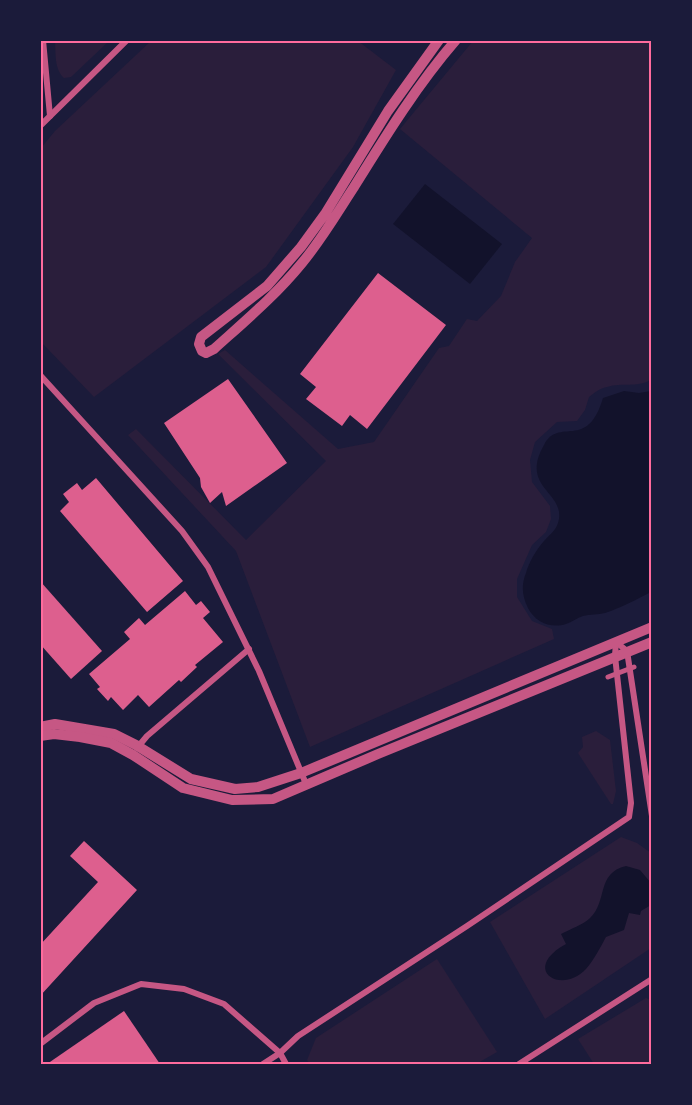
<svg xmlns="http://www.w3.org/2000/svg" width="692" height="1105" viewBox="0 0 692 1105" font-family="'DejaVu Sans',sans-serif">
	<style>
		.green { fill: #2a1e3b }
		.water { fill: #12122b }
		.building { fill: #dd5f8e }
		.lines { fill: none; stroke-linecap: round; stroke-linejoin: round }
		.pedestrian { stroke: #c65784; stroke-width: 5 }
		.minor { stroke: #c65784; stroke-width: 6 }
		.tertiary { stroke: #c65784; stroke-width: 10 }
		.neatline { fill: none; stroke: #ff6b9d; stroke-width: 2 }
	</style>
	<rect width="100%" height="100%" fill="#1b1b3a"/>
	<g class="green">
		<path d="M55,41V40L109,41L71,77L64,78C54,69 56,53 55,41Z"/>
		<polygon points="151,41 358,41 396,70 353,147 266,267 94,397 41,342 41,148 55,131"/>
		<path d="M473,41H651V380C635,388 623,382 607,387C600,388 594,393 589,397L585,410L577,421L557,422L535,442L530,460L532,482L550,506L551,519L546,532L532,545L517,579V597L532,621L552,629L554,639L310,747L236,551L128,435L136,429L246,540L326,461L218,354L225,350L338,449L374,442L439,348L449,346L467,319L477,321L501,296L515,262L532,238L400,129Z"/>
		<polygon points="596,731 610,740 616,791 613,804 611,804 578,753 583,747 582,737"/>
		<polygon points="621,837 637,843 651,853 651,948 545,1019 490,922"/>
		<polygon points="437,959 497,1052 476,1064 310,1064 307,1060 316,1038"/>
		<polygon points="646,998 651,1000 651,1064 594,1064 578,1039"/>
	</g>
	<g class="water">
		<polygon points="425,184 502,244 470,284 393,224"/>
		<path d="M624,391L639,393L651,391V592C637,599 621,608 605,613C598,615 590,614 583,616C577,618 572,622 566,624C551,629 535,622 528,608C522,596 521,585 526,573C529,562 536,550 544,541C551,533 557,530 559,519C563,491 520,487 544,445C559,416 587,452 603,398Z"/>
		<path d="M626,866L640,870L651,883V905L641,911L640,915L629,913L624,930L606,937C600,948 594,960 586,969C561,996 520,969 566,944L561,934C570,929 583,925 590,918C608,901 596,873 626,866Z"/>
	</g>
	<g class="building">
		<polygon points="378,273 446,325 367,429 350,415 342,426 306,399 316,387 300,374"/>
		<polygon points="228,379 287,463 226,506 222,492 210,503 201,487 200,478 164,423"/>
		<polygon points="96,478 183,581 147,612 60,511 69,502 63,494 77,483 82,490"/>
		<polygon points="40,581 102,651 71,679 40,644"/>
		<polygon points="185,591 196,605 201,601 210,612 203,618 223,642 195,665 197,667 181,682 179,680 149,707 138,695 123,710 111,697 108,701 97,689 100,687 89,674 130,639 124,632 139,618 145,625"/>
		<polygon points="84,841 137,890 40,996 40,945 98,882 70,856"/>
		<polygon points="124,1011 160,1064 47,1064"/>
	</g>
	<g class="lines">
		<polyline class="pedestrian" points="608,677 634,667"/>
		<g class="minor">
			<polyline points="43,40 50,116"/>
			<polyline points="40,126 127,40"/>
			<polyline points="40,375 182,531 208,567 259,671 306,784"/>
			<polyline points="616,642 627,651 652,816"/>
			<polyline points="137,748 147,736 249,649"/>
			<polyline points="40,1044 94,1003 141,984 184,989 224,1004 280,1053 286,1064"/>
			<polyline points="263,1064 280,1053 298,1036 467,926 629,817 631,803 615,656 616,642"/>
			<polyline points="519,1064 652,979"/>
		</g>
		<g class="tertiary">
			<path d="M439,40L388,111L325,214L301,247L267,286L201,337L199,344L202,351L206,353L214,349C245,321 276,295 302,263C322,239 337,213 354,187C385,137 417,85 456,40"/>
			<polyline points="40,727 55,724 114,734 136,745 191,779 235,789 258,787 301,773 652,627"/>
			<polyline points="40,736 54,734 80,737 111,743 133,755 183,788 232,800 273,799 378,754 652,642"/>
		</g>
	</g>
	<rect width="692" height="1105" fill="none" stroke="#1b1b3a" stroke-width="84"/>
	<rect x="42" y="42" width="608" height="1021" class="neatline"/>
</svg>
